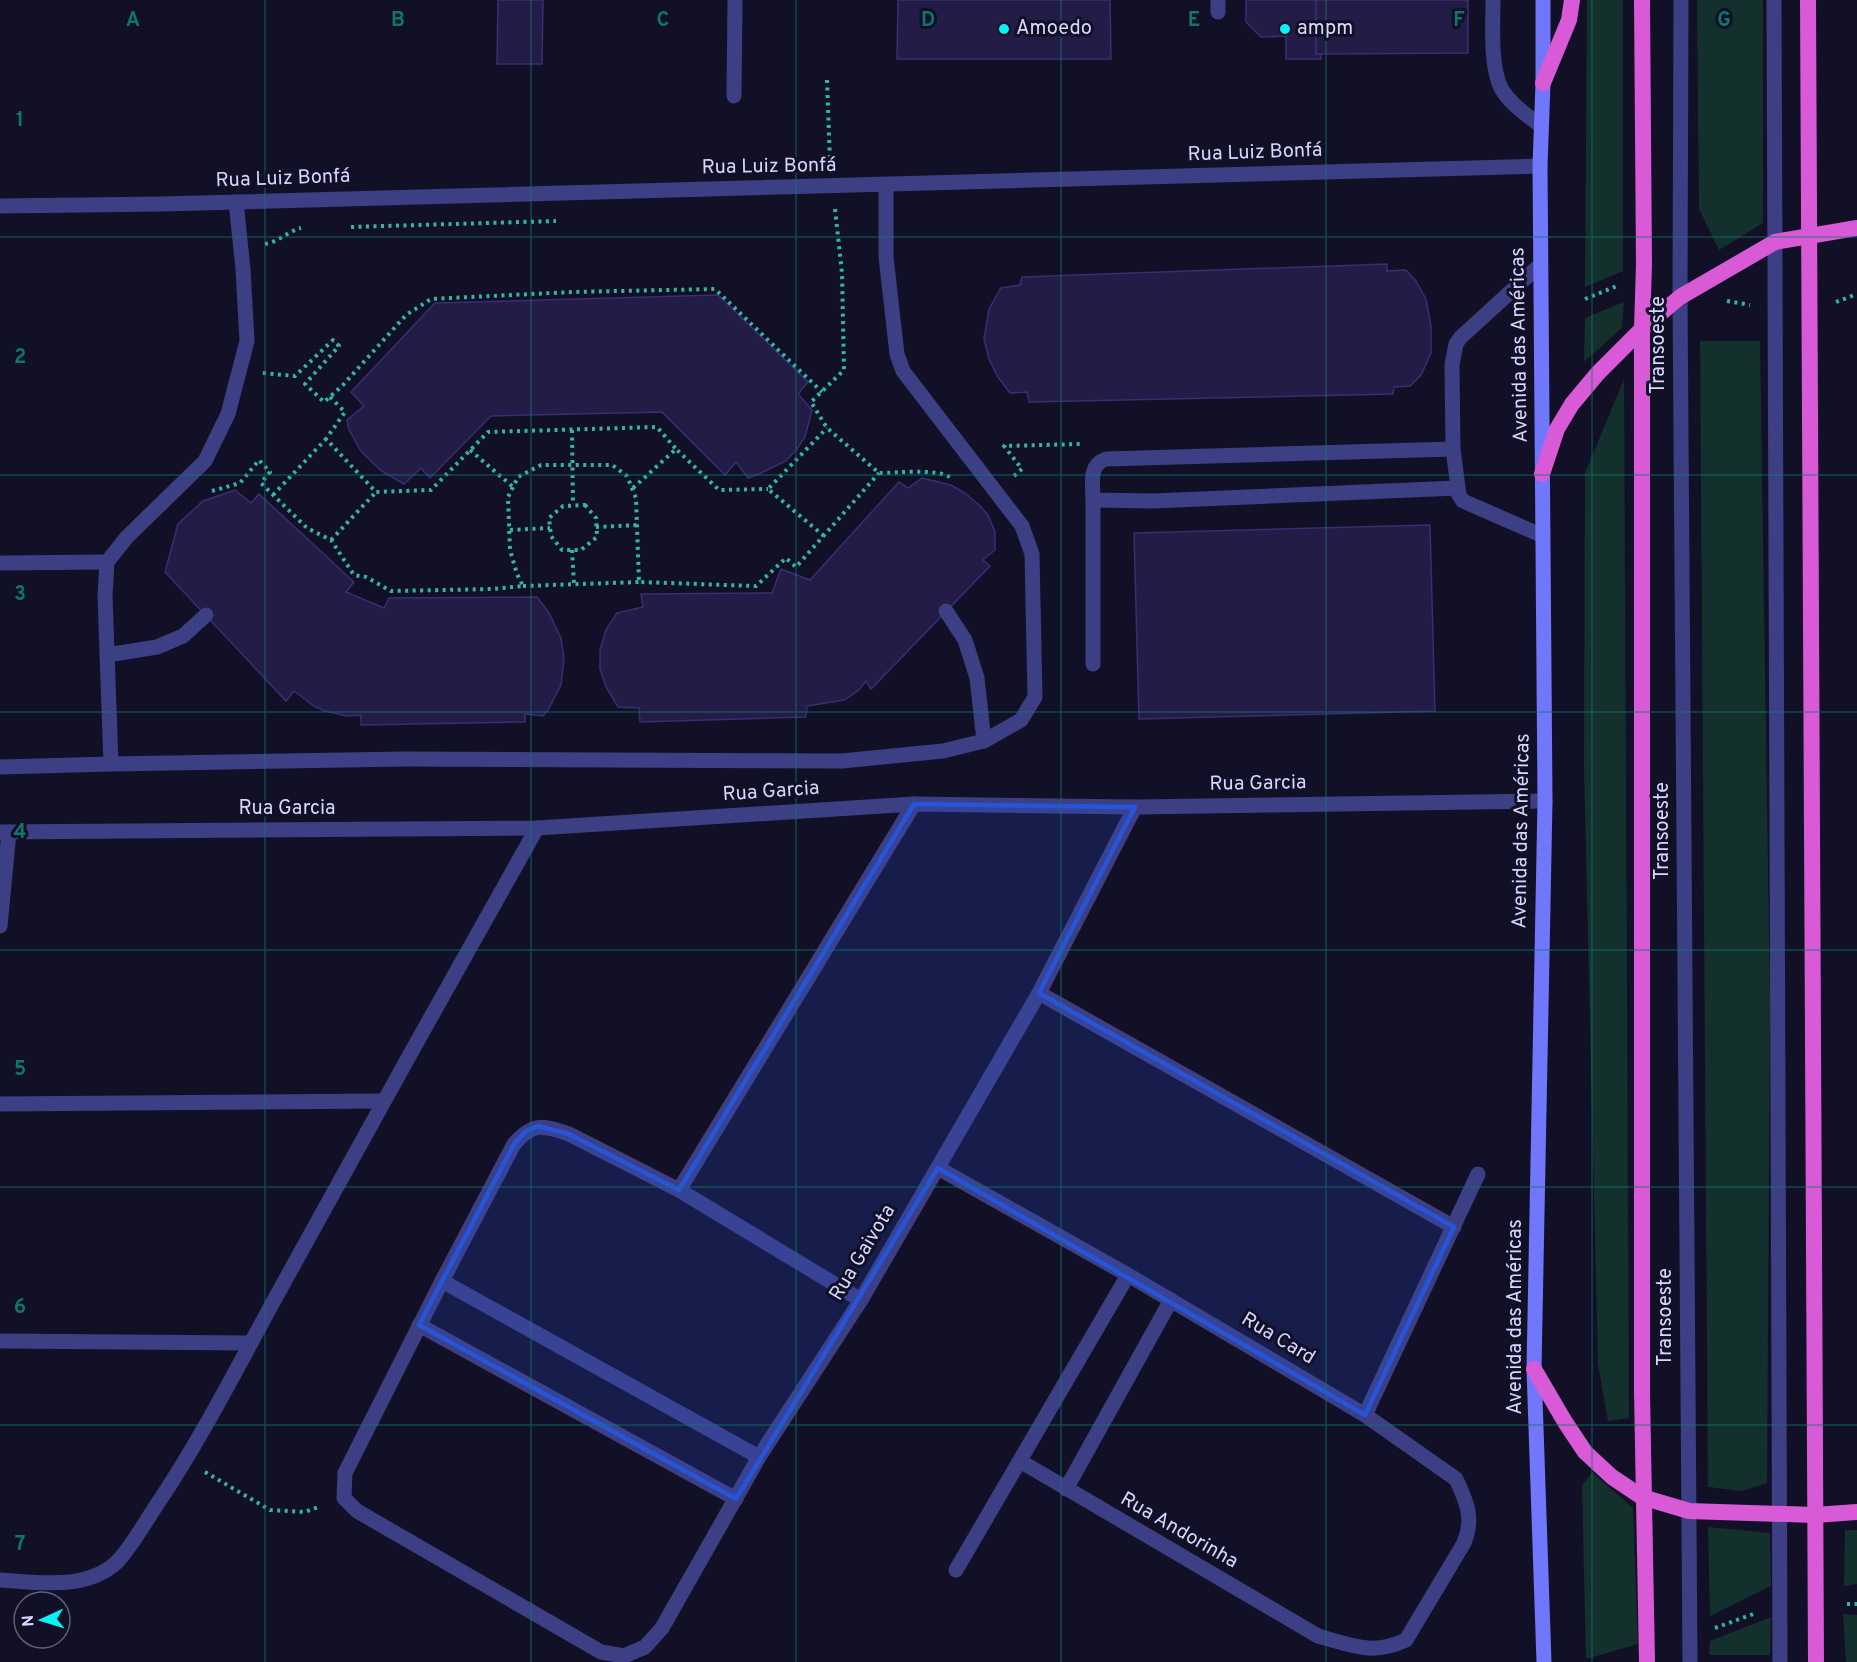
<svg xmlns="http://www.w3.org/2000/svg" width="1857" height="1662" viewBox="0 0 1857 1662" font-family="Overpass,sans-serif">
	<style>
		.green { fill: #13302d }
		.building { fill: #221c46; stroke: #372f72; stroke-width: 1.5 }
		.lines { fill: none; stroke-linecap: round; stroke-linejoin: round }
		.path { stroke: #33b5a3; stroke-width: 4; stroke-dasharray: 3 4.5; stroke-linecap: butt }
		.service { stroke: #3c3f84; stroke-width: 15 }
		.minor { stroke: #3c3f84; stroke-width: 15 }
		.secondary { stroke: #7077fb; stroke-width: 15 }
		.trunk { stroke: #d85ad6; stroke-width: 16 }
		.marked { fill: #2655da; fill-opacity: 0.2; stroke: #2655da; stroke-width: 4.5; stroke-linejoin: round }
		.grid { fill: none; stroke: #0f766e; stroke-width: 1.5; stroke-opacity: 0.55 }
		.poi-dot { fill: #08f3f8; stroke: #121026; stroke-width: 2 }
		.labels { text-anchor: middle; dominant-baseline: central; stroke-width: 6; stroke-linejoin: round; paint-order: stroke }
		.poi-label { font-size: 20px; fill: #d7d6fe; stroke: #121026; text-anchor: start }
		.street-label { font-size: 20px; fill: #d7d6fe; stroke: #121026 }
		.grid-label { font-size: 20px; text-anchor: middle; font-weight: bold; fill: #0f766e; stroke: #121026; stroke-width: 6; stroke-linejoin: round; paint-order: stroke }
	</style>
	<rect width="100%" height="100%" fill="#121026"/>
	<g class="green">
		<polygon points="1587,0 1623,0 1623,271 1585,287"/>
		<polygon points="1697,0 1763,0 1763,223 1719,250 1699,209"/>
		<polygon points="1624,302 1622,328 1584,362 1585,318"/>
		<polygon points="1700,341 1760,341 1770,1001 1767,1483 1742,1491 1708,1487"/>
		<polygon points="1624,379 1629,1418 1608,1421 1598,1364 1584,768 1585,473"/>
		<polygon points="1592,1472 1633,1508 1638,1644 1586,1659 1582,1486"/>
		<polygon points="1708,1527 1770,1533 1771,1586 1710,1616"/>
		<polygon points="1845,1530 1857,1530 1857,1584 1844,1586"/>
		<polygon points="1843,1614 1857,1615 1857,1662 1846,1662"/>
		<polygon points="1771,1617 1770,1655 1709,1655 1710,1641"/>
	</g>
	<g class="building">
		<polygon points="498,0 543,0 542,64 497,64"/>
		<polygon points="898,0 1110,0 1111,59 897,59"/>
		<polygon points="1246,0 1316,0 1316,54 1321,54 1321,59 1286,59 1286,36 1261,37 1246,22"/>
		<polygon points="1316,0 1468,0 1468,53 1316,54"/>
		<polygon points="1387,264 1387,271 1406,270 1416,281 1426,299 1431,326 1431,353 1421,375 1410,386 1394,387 1393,394 1029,402 1027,392 1010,393 998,377 989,359 984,339 989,309 1001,288 1020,285 1022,277"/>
		<polygon points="718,295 808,382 798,394 812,410 805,437 797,449 786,461 759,474 748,478 736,462 725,475 662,412 491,416 430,478 421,468 404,484 380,470 361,451 349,430 347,420 364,406 351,392 435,303"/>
		<polygon points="922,478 951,485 965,493 979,505 988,515 995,532 995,550 983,560 990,566 871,689 866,681 858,691 844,700 807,706 806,717 640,722 639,708 618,707 606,687 600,669 600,650 606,630 617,613 643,607 641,594 772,593 781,569 810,580 899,482 908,488"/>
		<polygon points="235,490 251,503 259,494 354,582 346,592 384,608 389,598 537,597 549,613 561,638 564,658 561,685 548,710 543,716 525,714 525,722 361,725 361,715 347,716 325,711 314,706 294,691 286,701 165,572 178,524 203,501"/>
		<polygon points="1430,525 1435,711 1139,719 1134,533"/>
	</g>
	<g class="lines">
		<g class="path">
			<polyline points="827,80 830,161"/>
			<path d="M835,209L842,273L844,370L811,402L827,428L879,473C896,473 938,468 951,478"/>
			<polyline points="351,227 556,221"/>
			<path d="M265,244C278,242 289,231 301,228"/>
			<polyline points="1585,299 1617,286"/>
			<polyline points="1727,301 1750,305"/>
			<polyline points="1836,302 1857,294"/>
			<polyline points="263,373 295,376 333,340 339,346 305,384 324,402 343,385 406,315 431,299 572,292 715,289 822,392"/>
			<polyline points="330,397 345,412 326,439 376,492 431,490 488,432 657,427 676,449"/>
			<polyline points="572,430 573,505"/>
			<polyline points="470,450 513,487"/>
			<polyline points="1014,476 1022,469 1004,446 1081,444"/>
			<polyline points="633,488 676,449 719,490 768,489"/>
			<polyline points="212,491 240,483 259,460 270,472 261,483 307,528 331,540 354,575 366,577 391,591 493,589 523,586 517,574 510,550 508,497 518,477 541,465 612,465 627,476 636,498 639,582 756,586 786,558 796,567 879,473"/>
			<polyline points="273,495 326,439"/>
			<polygon points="585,505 596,518 597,537 581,550 562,550 551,536 549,518 563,506"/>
			<polyline points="596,527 638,525"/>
			<polyline points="510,530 550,528"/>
			<polyline points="824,536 768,489 827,428"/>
			<polyline points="331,540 376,492"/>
			<polyline points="572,550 574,584"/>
			<polyline points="523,586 639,582"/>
			<polyline points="205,1472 270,1510 305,1512 321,1506"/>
			<polyline points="1847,1604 1857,1604"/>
			<polyline points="1715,1628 1756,1613"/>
		</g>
		<g class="service">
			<polyline points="1218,0 1218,12"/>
			<path d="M1493,0C1493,25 1490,65 1501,88C1510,104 1527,115 1541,126"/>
			<polyline points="1681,0 1680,297 1690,1662"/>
			<polyline points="1774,0 1780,1662"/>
			<polyline points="734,96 735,0"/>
			<polyline points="236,202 243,269 247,341 228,414 205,461 127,537 107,562 105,596 111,764 405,759 842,761 943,751 984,741 1021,720 1035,697 1032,554 1022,526 903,371 897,354 886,257 886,185"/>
			<polyline points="0,206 162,204 1540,166"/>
			<polyline points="1540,265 1461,337 1456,344 1452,365 1453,449 1459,495 1463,501 1543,536"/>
			<path d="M1453,449L1106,459C1088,465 1093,484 1093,500L1153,501L1457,488"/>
			<polyline points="1093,500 1093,664"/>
			<polyline points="0,563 107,562"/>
			<polyline points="946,611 965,640 977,678 984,741"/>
			<polyline points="107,655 157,647 183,636 206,615"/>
			<polyline points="0,767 111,764"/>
		</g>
		<g class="minor">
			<polyline points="0,832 537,828 914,804 1135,807 1545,801"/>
			<polyline points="0,926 9,832"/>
			<polyline points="1039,993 1454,1227"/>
			<polyline points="0,1104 383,1101"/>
			<polyline points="938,1168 1128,1275 1365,1415 1478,1174"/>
			<polyline points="679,1190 914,804"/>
			<polyline points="442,1281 759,1457"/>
			<path d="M861,1300L679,1190L569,1134C543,1125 533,1122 514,1144L442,1281L345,1473L344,1498L357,1511L601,1652L624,1656L645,1647L662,1628L759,1457L861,1300L1039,993L1135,807"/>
			<polyline points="419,1325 736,1499"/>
			<polyline points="0,1341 251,1343"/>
			<path d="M1020,1461L1318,1636C1351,1645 1372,1656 1406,1640L1464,1543C1474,1519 1467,1502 1456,1479L1365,1415"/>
			<polyline points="1066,1489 1171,1300"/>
			<polyline points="956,1570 1128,1275"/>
			<path d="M0,1580C38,1582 86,1591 117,1562C132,1546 144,1524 156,1506C199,1442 235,1372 272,1304C359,1145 448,986 537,828"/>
		</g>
		<polyline class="secondary" points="1543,0 1543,83 1540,166 1545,801 1534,1369 1544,1662"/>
		<g class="trunk">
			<polyline points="1642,0 1644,265 1642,329 1642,1392 1647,1662"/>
			<polyline points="1808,0 1816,1662"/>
			<polyline points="1543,83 1569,20 1572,0"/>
			<polyline points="1542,474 1557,429 1572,404 1598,373 1642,329 1680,297 1775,242 1857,228"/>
			<polyline points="1534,1369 1565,1422 1585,1452 1612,1477 1642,1497 1689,1511 1815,1515 1857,1512"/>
		</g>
	</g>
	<path class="marked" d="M914,804L1135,807L1039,993L1454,1227L1365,1415L938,1168L736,1499L419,1325L514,1144L526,1131L538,1126L569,1134L679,1190Z"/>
	<path class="grid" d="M265,0V1662M531,0V1662M796,0V1662M1061,0V1662M1326,0V1662M1592,0V1662M0,237H1857M0,475H1857M0,712H1857M0,950H1857M0,1187H1857M0,1425H1857"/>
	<g class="poi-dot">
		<circle cx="1004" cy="29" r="6"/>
		<circle cx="1285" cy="29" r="6"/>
	</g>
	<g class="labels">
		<g class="poi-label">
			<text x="1016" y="29">Amoedo</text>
			<text x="1297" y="29">ampm</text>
		</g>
		<g class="street-label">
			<text transform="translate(1255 153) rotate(-2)">Rua Luiz Bonfá</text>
			<text transform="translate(769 167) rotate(-1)">Rua Luiz Bonfá</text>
			<text transform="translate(283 179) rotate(-2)">Rua Luiz Bonfá</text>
			<text transform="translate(1520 345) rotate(-91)">Avenida das Américas</text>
			<text transform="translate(1659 345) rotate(-90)">Transoeste</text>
			<text transform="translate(1258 784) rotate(-1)">Rua Garcia</text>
			<text transform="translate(771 792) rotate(-4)">Rua Garcia</text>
			<text x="287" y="809">Rua Garcia</text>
			<text transform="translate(1522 831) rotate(-89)">Avenida das Américas</text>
			<text transform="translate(1663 831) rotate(-90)">Transoeste</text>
			<text transform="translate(863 1253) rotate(-59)">Rua Gaivota</text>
			<text transform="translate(1516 1317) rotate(-90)">Avenida das Américas</text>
			<text transform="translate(1666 1317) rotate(-90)">Transoeste</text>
			<text transform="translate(1278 1339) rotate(31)">Rua Card</text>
			<text transform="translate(1179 1531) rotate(30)">Rua Andorinha</text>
		</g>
	</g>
	<g class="grid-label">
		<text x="133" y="26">A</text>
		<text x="398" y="26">B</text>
		<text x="663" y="26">C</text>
		<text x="928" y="26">D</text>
		<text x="1194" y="26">E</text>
		<text x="1459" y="26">F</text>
		<text x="1724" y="26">G</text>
		<text x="20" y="126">1</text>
		<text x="20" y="363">2</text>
		<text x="20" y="600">3</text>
		<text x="20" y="838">4</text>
		<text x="20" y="1075">5</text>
		<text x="20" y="1313">6</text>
		<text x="20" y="1550">7</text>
	</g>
	<g transform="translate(42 1620) rotate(266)"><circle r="28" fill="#121026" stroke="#615f7c" stroke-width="1.5"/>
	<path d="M0-4.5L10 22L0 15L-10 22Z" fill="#08f3f8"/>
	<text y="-9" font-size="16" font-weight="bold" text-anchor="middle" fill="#d7d6fe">N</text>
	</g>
</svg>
